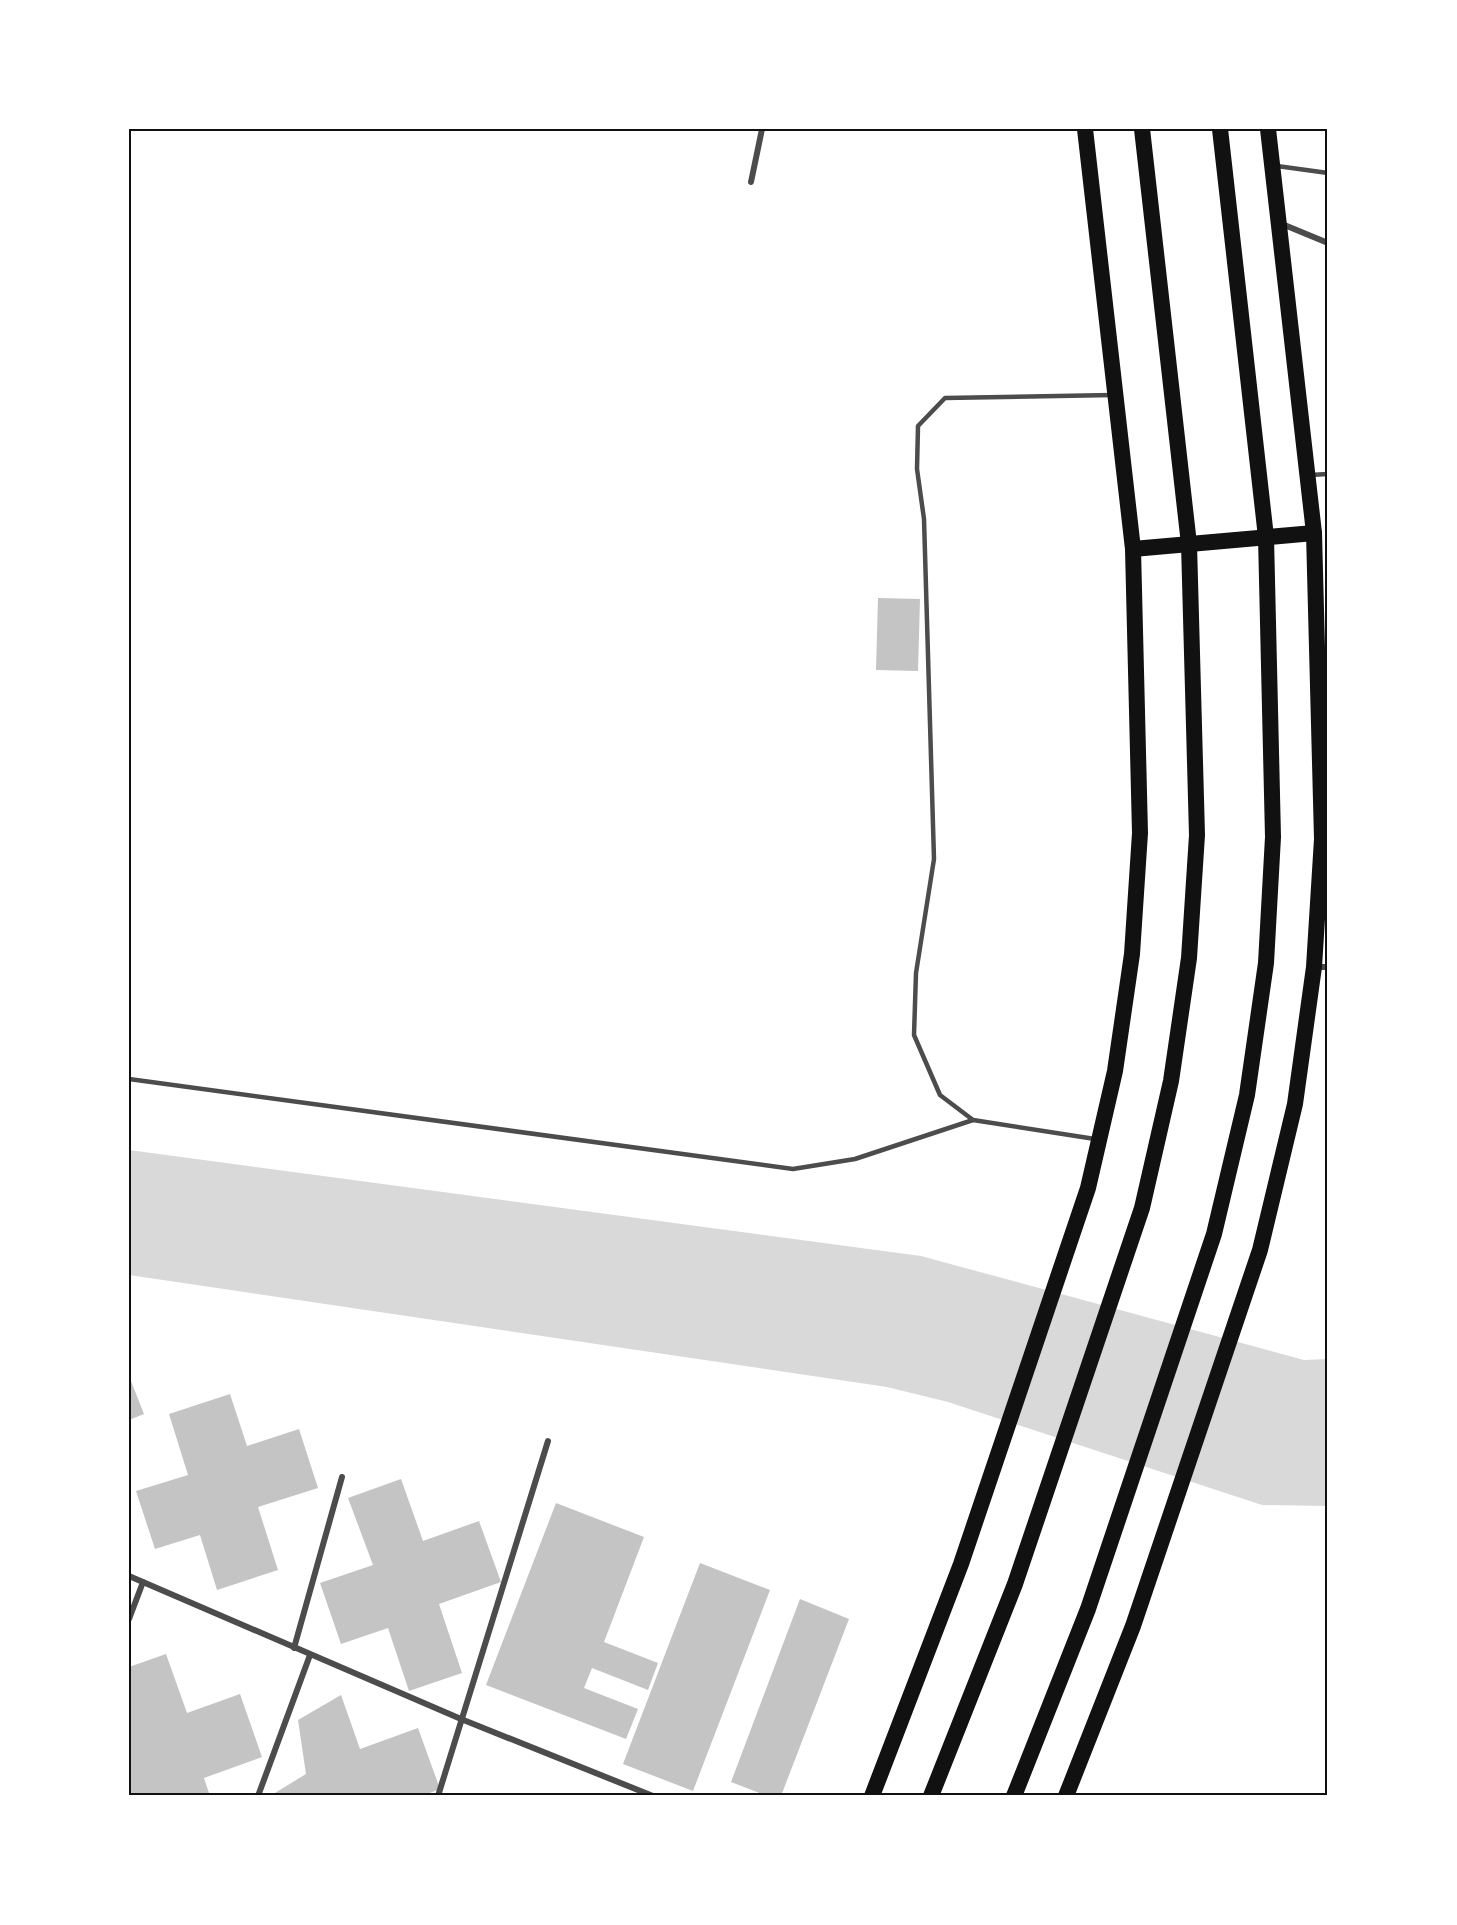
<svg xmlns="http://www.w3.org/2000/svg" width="1457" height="1925" viewBox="0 0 1457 1925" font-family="'Titillium Web',sans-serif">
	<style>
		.water { fill: #d9d9d9 }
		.building { fill: #c4c4c4 }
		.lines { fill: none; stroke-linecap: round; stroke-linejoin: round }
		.service { stroke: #4c4c4c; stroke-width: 4.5 }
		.minor { stroke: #4c4c4c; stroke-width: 6 }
		.trunk { stroke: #111; stroke-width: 16 }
		.neatline { fill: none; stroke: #111; stroke-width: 2 }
	</style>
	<rect width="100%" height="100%" fill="#fff"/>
	<polygon class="water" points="129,1150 921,1256 1304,1360 1328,1359 1328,1506 1262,1505 948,1402 887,1387 129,1275"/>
	<g class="building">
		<polygon points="878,598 920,599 918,671 876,670"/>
		<polygon points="129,1376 144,1414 129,1420"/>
		<polygon points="230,1394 247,1446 299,1429 318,1488 258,1507 278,1570 217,1590 200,1535 155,1549 136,1491 188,1475 169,1414"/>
		<polygon points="401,1479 423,1541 479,1521 501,1582 439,1604 462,1673 409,1691 388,1628 341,1644 320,1583 373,1565 348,1498"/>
		<polygon points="556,1503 644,1537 604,1642 658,1663 648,1690 592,1668 584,1688 638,1709 626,1739 486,1685"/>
		<polygon points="700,1563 770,1590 693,1791 623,1764"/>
		<polygon points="800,1599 849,1619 781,1796 767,1796 731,1782"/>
		<polygon points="166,1654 187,1713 240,1694 262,1757 204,1778 210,1796 129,1796 129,1740 131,1739 129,1734 129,1667"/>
		<polygon points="341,1695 360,1749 418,1728 440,1789 422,1796 270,1796 306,1774 298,1720"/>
	</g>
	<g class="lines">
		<g class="service">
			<polyline points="1277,166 1328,173"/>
			<polyline points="1310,475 1328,474"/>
			<polyline points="129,1079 793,1169 855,1159 973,1120"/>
			<polyline points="1095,1139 973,1120 940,1095 914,1035 916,973 934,859 924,519 917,469 918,426 945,398 1113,395"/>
		</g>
		<g class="minor">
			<polyline points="751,182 762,129"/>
			<polyline points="1282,224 1328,243"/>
			<polyline points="1314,967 1328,967"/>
			<polyline points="129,1576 461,1719 653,1796"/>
			<polyline points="129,1619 143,1582"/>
			<polyline points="294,1648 342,1477"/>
			<polyline points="258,1796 310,1655"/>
			<polyline points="438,1796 548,1441"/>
		</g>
		<g class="trunk">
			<polyline points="1133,549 1314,533"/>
			<polyline points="872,1796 961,1564 1088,1188 1115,1071 1132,954 1140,833 1133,549 1085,129"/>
			<polyline points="931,1796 1015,1584 1142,1208 1171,1081 1189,958 1197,835 1189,544 1142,129"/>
			<polyline points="1014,1796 1088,1609 1214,1234 1247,1095 1266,963 1273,837 1266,537 1220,129"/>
			<polyline points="1066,1796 1133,1626 1260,1250 1295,1104 1314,967 1322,839 1314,533 1268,129"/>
		</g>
	</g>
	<rect width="1457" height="1925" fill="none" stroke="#ffffff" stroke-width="261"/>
	<rect x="130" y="130" width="1196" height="1664" class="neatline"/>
</svg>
